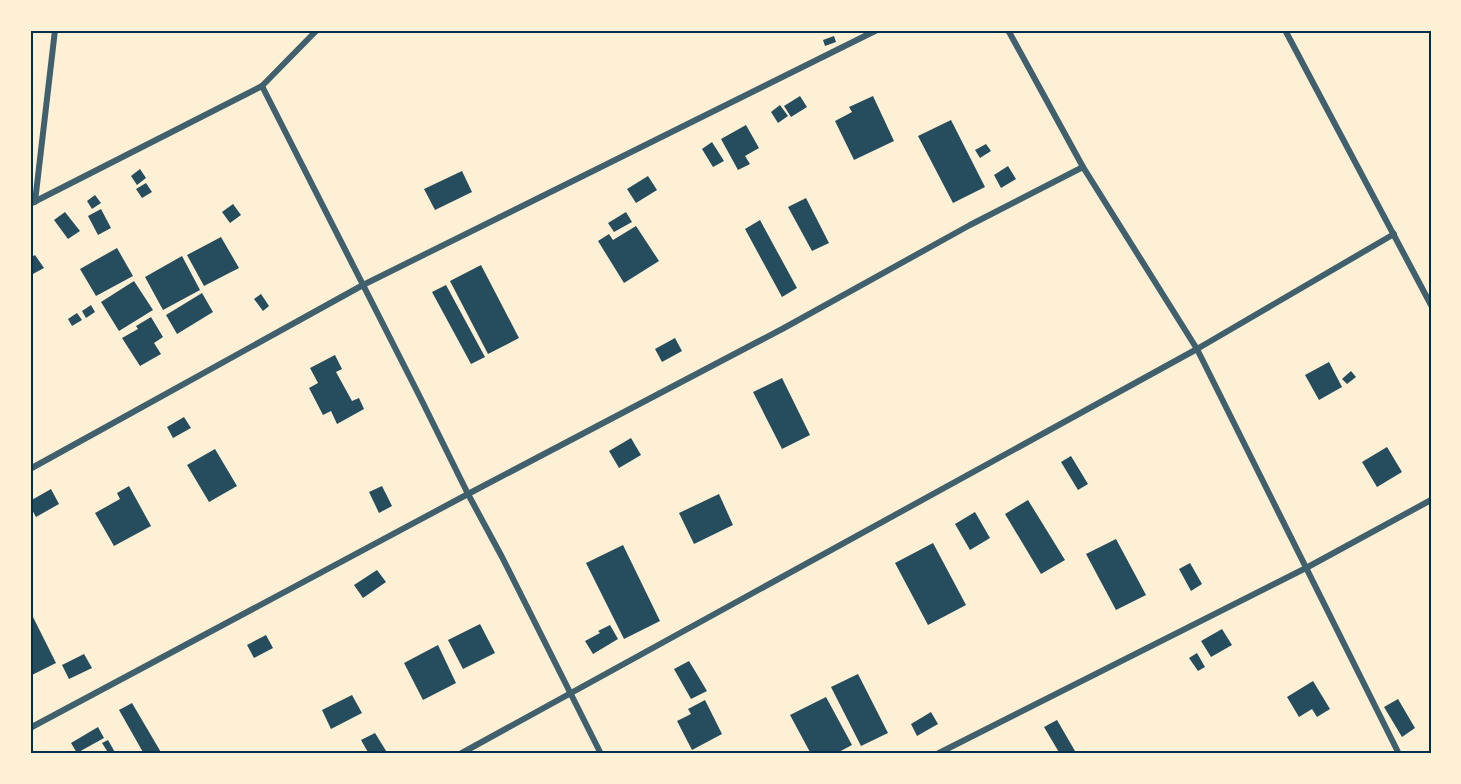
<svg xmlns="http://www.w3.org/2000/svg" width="1461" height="784" viewBox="0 0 1461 784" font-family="Arial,sans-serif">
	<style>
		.building { fill: #264d5e }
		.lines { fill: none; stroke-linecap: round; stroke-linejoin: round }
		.minor { stroke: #3f606c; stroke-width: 6 }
		.neatline { fill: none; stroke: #003049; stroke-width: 2 }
	</style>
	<rect width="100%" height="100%" fill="#fdf0d5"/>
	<g class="building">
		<polygon points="834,36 836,42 825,46 823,40"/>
		<polygon points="800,96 807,107 791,117 784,106"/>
		<polygon points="873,96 894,141 854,160 835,121 852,112 849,107"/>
		<polygon points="780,105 788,116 778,123 771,112"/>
		<polygon points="951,120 985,187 953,203 918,136"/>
		<polygon points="746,125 759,148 745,156 750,164 738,170 721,139"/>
		<polygon points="712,142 724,161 713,167 702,149"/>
		<polygon points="986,144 991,151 980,158 975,150"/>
		<polygon points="1008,166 1016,179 1001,188 994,175"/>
		<polygon points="140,169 146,178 137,185 131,176"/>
		<polygon points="462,171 472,192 435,210 424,189"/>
		<polygon points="648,176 657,190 636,203 627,189"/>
		<polygon points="146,183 152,192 142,198 136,189"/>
		<polygon points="95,195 101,203 92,209 87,201"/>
		<polygon points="806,198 829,243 812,251 788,207"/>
		<polygon points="233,204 241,215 230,223 222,212"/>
		<polygon points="101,209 111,228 98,235 88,216"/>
		<polygon points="65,212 80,231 68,239 54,220"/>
		<polygon points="626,212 632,222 614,232 608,223"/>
		<polygon points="760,220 797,288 782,297 745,229"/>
		<polygon points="636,226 659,261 624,283 598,241 609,234 613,240"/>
		<polygon points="221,237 239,268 204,286 187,255"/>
		<polygon points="117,248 133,276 96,296 80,269"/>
		<polygon points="35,255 44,268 31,275 30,258"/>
		<polygon points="182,256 200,290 163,310 145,277"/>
		<polygon points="481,265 519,338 488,354 450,281"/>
		<polygon points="134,281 153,310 119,331 101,302"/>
		<polygon points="446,285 485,357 471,364 432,292"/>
		<polygon points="202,293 213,312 177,334 166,315"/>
		<polygon points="261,294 269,306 263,311 254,299"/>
		<polygon points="91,305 95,312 86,318 82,311"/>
		<polygon points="77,313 82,320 72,326 68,319"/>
		<polygon points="151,317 163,337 154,343 161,354 140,366 122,338 138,329 136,326"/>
		<polygon points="675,338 682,351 662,362 655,349"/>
		<polygon points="335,355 342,369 336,372 352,401 359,398 364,409 337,424 331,411 323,415 309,388 318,383 310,368"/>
		<polygon points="1329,362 1342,387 1319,400 1305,375"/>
		<polygon points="1351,371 1356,377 1347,384 1342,379"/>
		<polygon points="782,378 810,435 782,449 753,392"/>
		<polygon points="184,417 191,428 173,438 167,427"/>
		<polygon points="631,438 641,455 619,468 609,451"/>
		<polygon points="1387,447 1402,472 1377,487 1362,462"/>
		<polygon points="215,449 237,486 209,502 187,465"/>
		<polygon points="1071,456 1088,484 1078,490 1061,462"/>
		<polygon points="129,486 151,526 114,546 95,513 120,499 117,493"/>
		<polygon points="382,486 392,506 379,513 369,492"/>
		<polygon points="51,489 59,504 36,517 30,506 30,501"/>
		<polygon points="719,494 733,525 694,544 679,513"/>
		<polygon points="1028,500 1065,560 1041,574 1005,514"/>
		<polygon points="975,512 990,538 970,550 955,524"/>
		<polygon points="1116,539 1146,595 1116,610 1086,554"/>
		<polygon points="933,543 966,605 928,625 895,563"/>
		<polygon points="623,545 660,621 624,639 586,563"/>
		<polygon points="1190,563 1202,584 1191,591 1179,569"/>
		<polygon points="377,570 386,582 363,598 354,585"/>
		<polygon points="30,611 56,663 30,676"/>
		<polygon points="480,624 495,653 463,669 448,640"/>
		<polygon points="610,625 618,639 593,654 585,641 600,633 598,631"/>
		<polygon points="1222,629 1232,645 1211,657 1201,641"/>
		<polygon points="266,635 273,648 254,658 247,645"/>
		<polygon points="438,645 456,683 423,700 404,663"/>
		<polygon points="1197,653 1205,667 1198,671 1189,658"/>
		<polygon points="84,654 92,668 69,679 62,665"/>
		<polygon points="689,661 707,691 691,699 674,669"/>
		<polygon points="858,674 888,733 861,746 831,687"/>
		<polygon points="1313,681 1330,709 1317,717 1312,709 1299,717 1287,697"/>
		<polygon points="352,695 362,713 331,729 322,710"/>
		<polygon points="826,697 852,745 835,754 811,754 790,715"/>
		<polygon points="1398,699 1415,728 1402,737 1384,707"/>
		<polygon points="705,700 722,734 692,750 677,721 691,714 688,709"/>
		<polygon points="132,703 162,754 144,754 119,710"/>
		<polygon points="931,712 938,724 917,736 911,724"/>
		<polygon points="1057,720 1075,751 1070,754 1060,754 1044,727"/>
		<polygon points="98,727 104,738 77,753 71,743"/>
		<polygon points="375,733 388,754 369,754 361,740"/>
		<polygon points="108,740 116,754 109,754 102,743"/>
	</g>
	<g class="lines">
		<g class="minor">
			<polyline points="1008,30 1083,167 1197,349 1399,754"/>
			<polyline points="1285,30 1431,305"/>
			<polyline points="262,86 421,399 468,494 502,557 601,754"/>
			<polyline points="35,202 55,30"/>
			<polyline points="30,204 262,86 317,30"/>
			<polyline points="30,469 363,285 877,30"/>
			<polyline points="30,728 468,494 784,328 970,225 1083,167"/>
			<polyline points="460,754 1197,349 1394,234"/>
			<polyline points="937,754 1306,568 1431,500"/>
		</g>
	</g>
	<rect width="1461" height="784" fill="none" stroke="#fdf0d5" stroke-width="63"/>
	<rect x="32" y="32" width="1398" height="720" class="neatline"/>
</svg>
